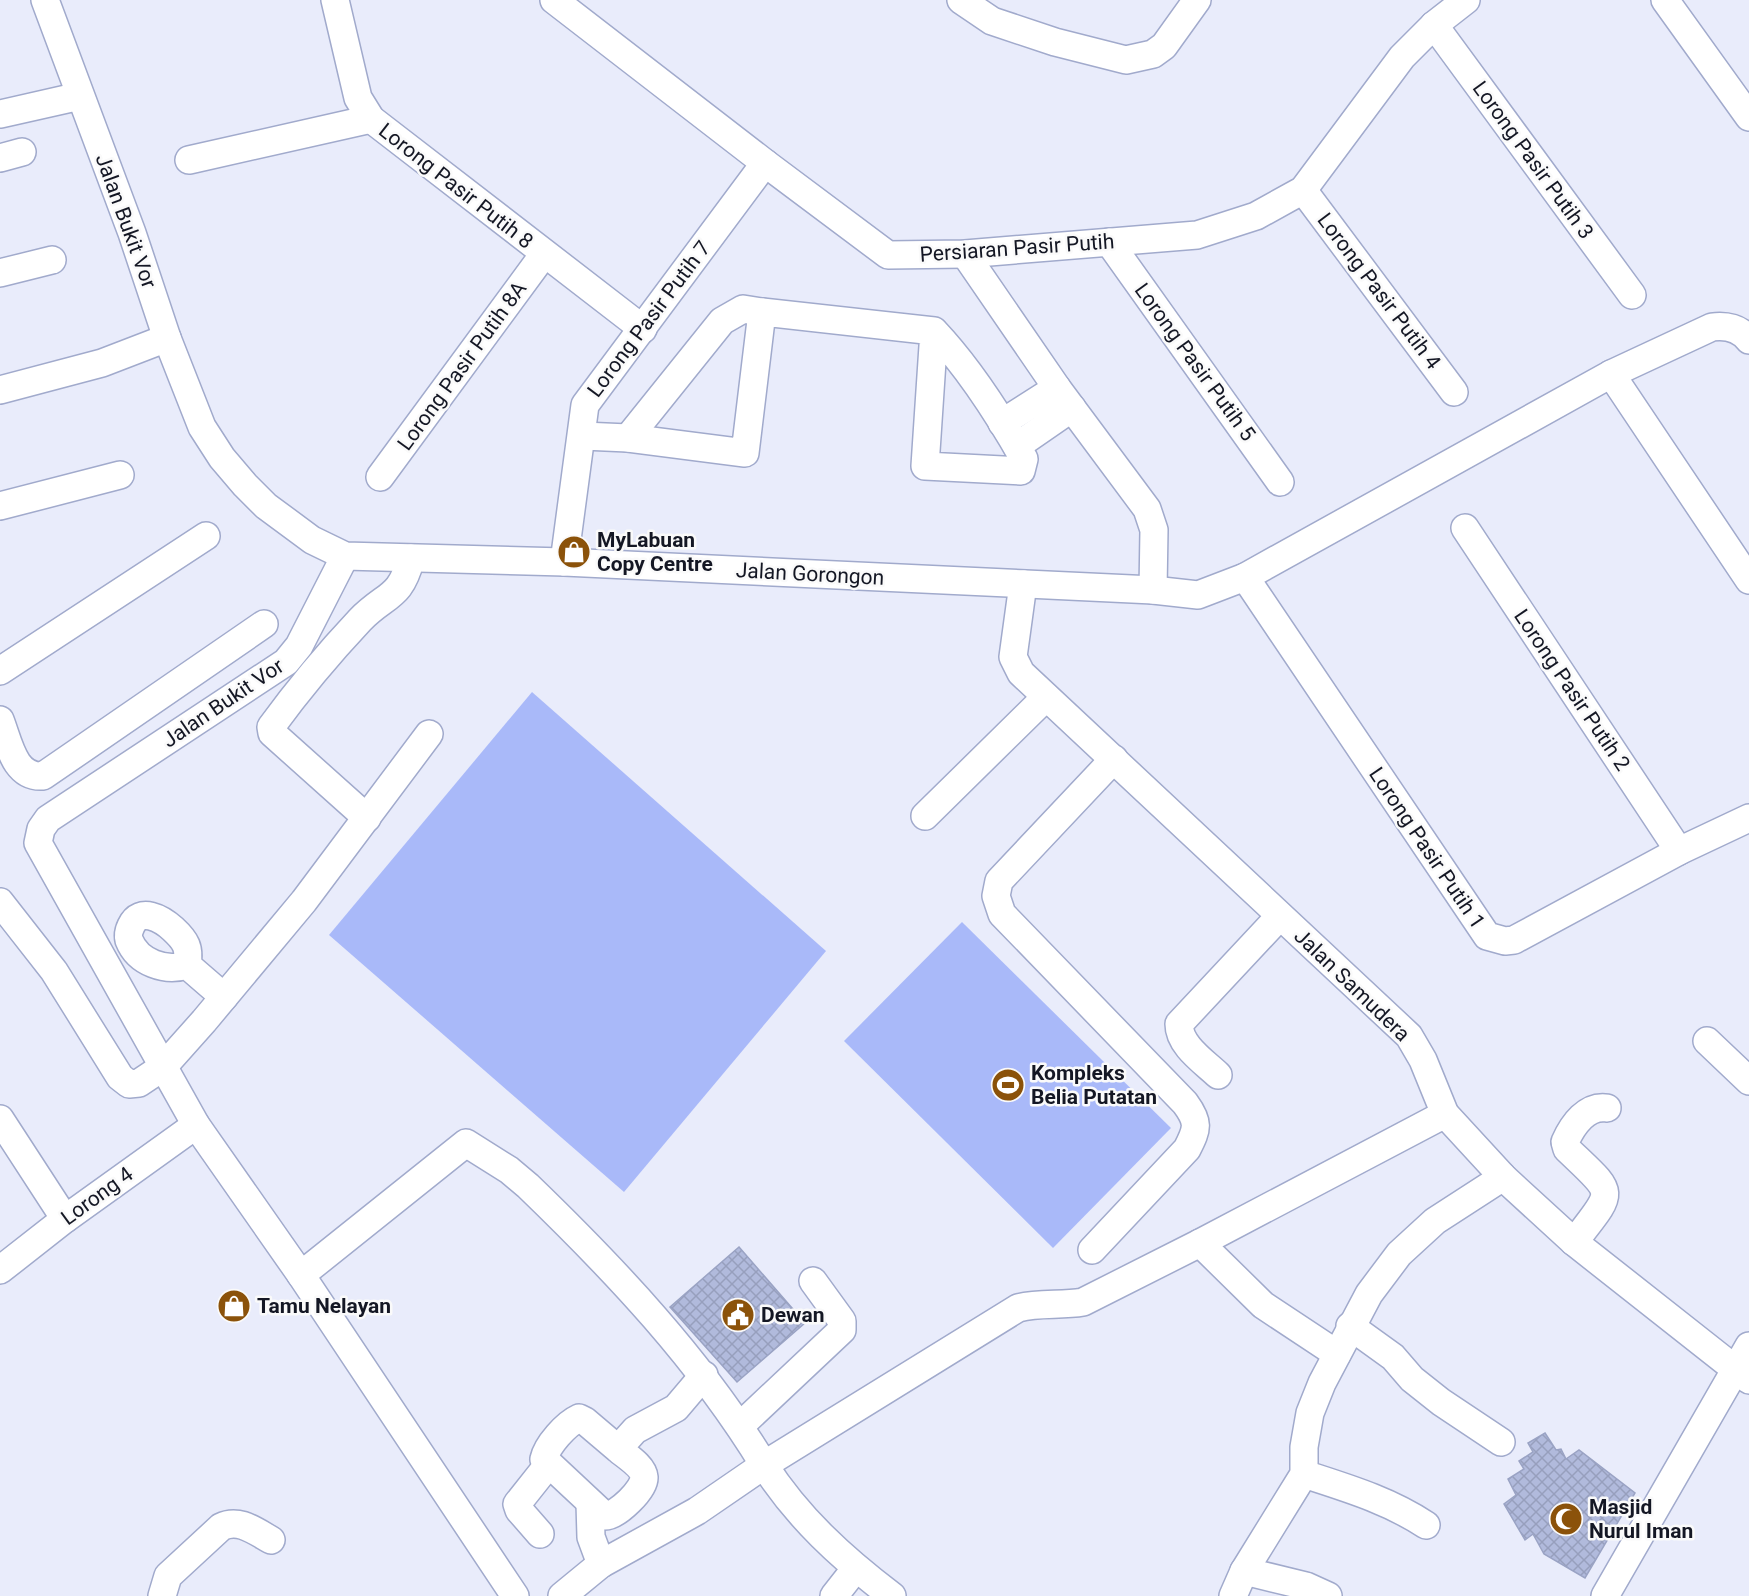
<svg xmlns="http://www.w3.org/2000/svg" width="1749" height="1596" viewBox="0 0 1749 1596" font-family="Roboto,sans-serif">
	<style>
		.green { fill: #a9b9f9 }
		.building { fill: url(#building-cross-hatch); stroke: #9aa3c4; stroke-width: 1.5 }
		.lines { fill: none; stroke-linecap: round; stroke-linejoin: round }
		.minor-casing { stroke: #a1aacc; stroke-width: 30 }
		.minor { stroke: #fff; stroke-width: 27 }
		.labels { text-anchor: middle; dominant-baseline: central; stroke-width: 5; stroke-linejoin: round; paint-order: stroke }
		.street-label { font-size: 21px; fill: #141724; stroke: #fafafa }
		.poi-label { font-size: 21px; font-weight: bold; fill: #141724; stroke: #fafafa; text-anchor: start }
	</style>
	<defs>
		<pattern id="building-cross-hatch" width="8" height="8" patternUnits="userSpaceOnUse" patternTransform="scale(1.5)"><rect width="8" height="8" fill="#b1badc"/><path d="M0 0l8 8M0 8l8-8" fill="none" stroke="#979fbd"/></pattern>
	</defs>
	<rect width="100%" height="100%" fill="#e9ecfb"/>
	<g class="green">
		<polygon points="532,692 826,951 624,1192 329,935"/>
		<polygon points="962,922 1171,1128 1053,1248 844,1041"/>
	</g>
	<g class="building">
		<polygon points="739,1247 805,1323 737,1382 670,1307"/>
		<polygon points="1545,1433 1556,1450 1561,1449 1566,1459 1579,1450 1635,1493 1585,1578 1544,1554 1533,1534 1525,1540 1504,1504 1516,1495 1508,1479 1524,1469 1519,1461 1533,1452 1528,1443"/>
	</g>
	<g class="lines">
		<g class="minor-casing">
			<g id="minor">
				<path d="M45,0L132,233L167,338L202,427L222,458L245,485L266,506L312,540L345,556L564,562L1153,590L1198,595L1245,577L1611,374L1712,327C1726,325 1740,328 1749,340"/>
				<polyline points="335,0 358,98 371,119 643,329"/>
				<polyline points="554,0 765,163 888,255 965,254 1197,235 1256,216 1303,190 1402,57 1434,25 1466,0"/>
				<polyline points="961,0 992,21 1055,42 1126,60 1153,54 1164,46 1197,0"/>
				<polyline points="1665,0 1749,117"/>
				<polyline points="1434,25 1632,295"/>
				<polyline points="0,114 80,96"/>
				<polyline points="0,158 22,152"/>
				<polyline points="189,160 371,119"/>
				<polyline points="1303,190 1454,392"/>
				<polyline points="1109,242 1280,482"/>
				<polyline points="965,254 1057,388 1147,509 1154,530 1153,590"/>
				<polyline points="0,273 52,260"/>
				<polyline points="1611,374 1749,580"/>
				<polyline points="0,390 102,363 167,338"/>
				<polyline points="1002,423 1057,388"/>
				<path d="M583,436L628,438L745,453L762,312L934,331L925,466L1021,471L1024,459C999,415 969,368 934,331"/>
				<polyline points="628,438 722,321 743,309 762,312"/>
				<polyline points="1017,446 1072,408"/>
				<polyline points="380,477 544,254"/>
				<polyline points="0,506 120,475"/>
				<polyline points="1465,528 1679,851"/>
				<polyline points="345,556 299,646 286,662 48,819 41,829 38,843 196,1125 301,1275 515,1596"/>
				<polyline points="564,562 585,405 765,163"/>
				<polyline points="1245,577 1487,936 1505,941 1514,940 1679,851 1749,818"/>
				<polyline points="1023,584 1013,657 1021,673 1409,1036 1423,1060 1445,1114 1503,1177 1574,1242 1749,1380"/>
				<polyline points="0,671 206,536"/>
				<path d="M0,720C9,743 14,778 43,776L264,624"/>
				<polyline points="925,816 1046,697"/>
				<path d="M367,818L272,733L271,727C298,690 329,653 360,620C386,593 400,600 411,558"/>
				<polyline points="0,902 54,971 120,1077 129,1084 139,1083 163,1067 204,1021 304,901 429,734"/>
				<path d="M187,965C190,948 186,941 173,929C162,919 140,906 131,926C129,930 128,936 129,940C138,963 166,972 187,965L224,997"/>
				<polyline points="1707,1041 1749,1081"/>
				<path d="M1218,1075C1203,1061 1179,1045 1179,1024L1280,916"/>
				<polyline points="0,1119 65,1219"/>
				<path d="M1574,1242C1616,1188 1616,1196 1567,1149L1565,1142C1573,1124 1587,1105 1607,1108"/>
				<polyline points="1200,1243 1263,1305 1337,1354"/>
				<path d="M1092,1250L1187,1149C1198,1128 1199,1122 1185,1103L1002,914L996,896L999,881L1114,759"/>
				<polyline points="0,1270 65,1219 196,1125"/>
				<path d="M301,1275L466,1143L509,1170L528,1186C616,1271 700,1360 764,1465L1018,1308C1039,1302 1061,1306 1083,1302L1200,1243L1445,1114"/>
				<polyline points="1350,1326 1393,1357 1412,1379 1441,1402 1501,1442"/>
				<polyline points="740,1426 842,1330 842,1321 813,1281"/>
				<path d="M618,1449L585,1421L579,1418C566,1424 547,1445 544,1459L605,1516C617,1516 645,1489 644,1477C643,1466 626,1456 618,1449L635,1430L676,1408L704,1375"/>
				<path d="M1304,1474C1347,1488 1388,1500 1426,1525"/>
				<polyline points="590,1503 591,1537 601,1564"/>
				<polyline points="540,1534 519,1510 517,1504 548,1465"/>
				<polyline points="1244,1571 1306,1586 1328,1596"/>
				<path d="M162,1596L168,1576L221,1527C239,1518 255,1531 271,1540"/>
				<path d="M562,1596L601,1564L697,1511L764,1465C798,1518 842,1558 892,1596"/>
				<polyline points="834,1596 856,1568"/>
				<polyline points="1233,1596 1244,1571 1304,1474 1304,1447 1310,1413 1322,1383 1369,1294 1399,1254 1435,1221 1503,1177"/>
				<polyline points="1605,1596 1749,1346"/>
			</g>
		</g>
		<use href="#minor" class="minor"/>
	</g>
	<defs>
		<g id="shop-disc" transform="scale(1.725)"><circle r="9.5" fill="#8b520a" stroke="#fafafa"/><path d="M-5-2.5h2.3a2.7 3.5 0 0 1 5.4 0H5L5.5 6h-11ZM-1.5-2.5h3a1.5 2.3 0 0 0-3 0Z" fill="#fff"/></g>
		<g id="stadium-disc" transform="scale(1.725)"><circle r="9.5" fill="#8b520a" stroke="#fafafa"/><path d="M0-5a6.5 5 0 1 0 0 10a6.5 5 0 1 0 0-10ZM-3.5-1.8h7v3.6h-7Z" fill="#fff"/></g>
		<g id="civic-disc" transform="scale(1.725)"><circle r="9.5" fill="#8b520a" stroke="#fafafa"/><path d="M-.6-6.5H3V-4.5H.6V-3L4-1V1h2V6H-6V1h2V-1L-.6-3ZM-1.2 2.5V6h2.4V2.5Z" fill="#fff"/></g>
		<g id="mosque-disc" transform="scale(1.725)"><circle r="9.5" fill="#8b520a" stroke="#fafafa"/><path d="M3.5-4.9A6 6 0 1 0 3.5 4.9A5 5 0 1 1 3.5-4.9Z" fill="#fff"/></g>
	</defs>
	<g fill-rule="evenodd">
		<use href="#shop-disc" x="574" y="552"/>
		<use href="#stadium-disc" x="1008" y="1085"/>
		<use href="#shop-disc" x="234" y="1306"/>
		<use href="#civic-disc" x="738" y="1315"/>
		<use href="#mosque-disc" x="1566" y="1519"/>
	</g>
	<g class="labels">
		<g class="street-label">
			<text transform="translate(1533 160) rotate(54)">Lorong Pasir Putih 3</text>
			<text transform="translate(456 186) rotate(38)">Lorong Pasir Putih 8</text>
			<text transform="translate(126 221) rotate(70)">Jalan Bukit Vor</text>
			<text transform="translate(1017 248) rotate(-4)">Persiaran Pasir Putih</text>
			<text transform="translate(1379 291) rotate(53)">Lorong Pasir Putih 4</text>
			<text transform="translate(649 319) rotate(-53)">Lorong Pasir Putih 7</text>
			<text transform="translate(1195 362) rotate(54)">Lorong Pasir Putih 5</text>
			<text transform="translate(462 366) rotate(-54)">Lorong Pasir Putih 8A</text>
			<text transform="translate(810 574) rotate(3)">Jalan Gorongon</text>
			<text transform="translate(1572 690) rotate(56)">Lorong Pasir Putih 2</text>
			<text transform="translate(223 703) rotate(-34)">Jalan Bukit Vor</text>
			<text transform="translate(1427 848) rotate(56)">Lorong Pasir Putih 1</text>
			<text transform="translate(1352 985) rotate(44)">Jalan Samudera</text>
			<text transform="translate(97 1196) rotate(-36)">Lorong 4</text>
		</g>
		<g class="poi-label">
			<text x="597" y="540">MyLabuan<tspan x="597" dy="24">Copy Centre</tspan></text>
			<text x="1031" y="1073">Kompleks<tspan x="1031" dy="24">Belia Putatan</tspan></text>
			<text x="257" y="1306">Tamu Nelayan</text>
			<text x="761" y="1315">Dewan</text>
			<text x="1589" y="1507">Masjid<tspan x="1589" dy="24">Nurul Iman</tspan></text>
		</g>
	</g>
</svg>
